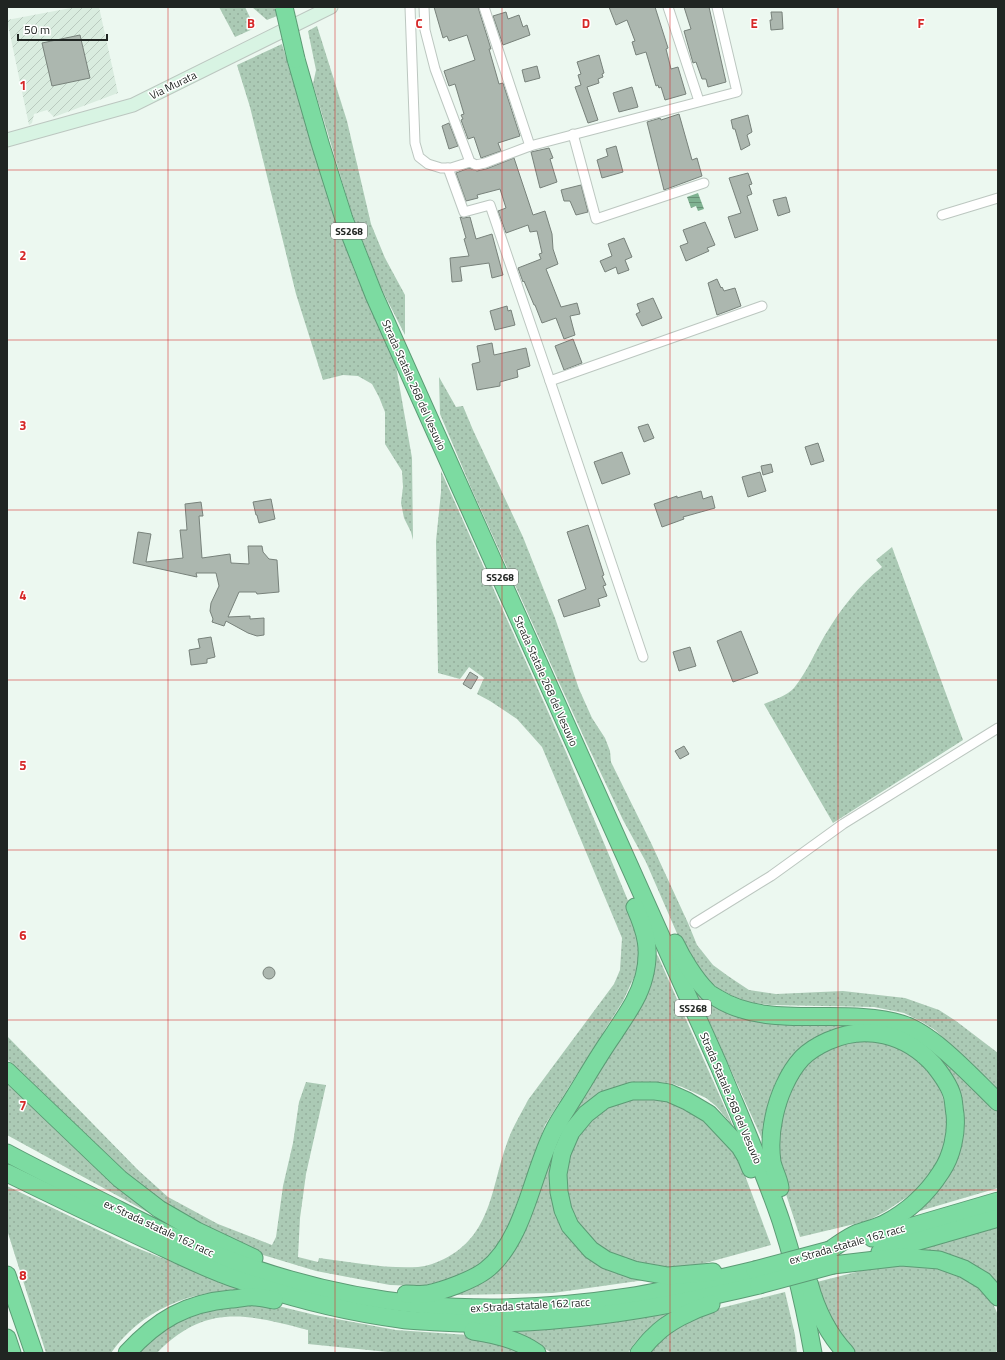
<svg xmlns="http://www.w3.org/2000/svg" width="1005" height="1360" viewBox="0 0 1005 1360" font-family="'Titillium Web',sans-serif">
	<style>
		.industrial { fill: url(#industrial-furrows) }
		.grass { fill: url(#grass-dots) }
		.water { fill: url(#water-rules) }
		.building { fill: #acb7af; stroke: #78827b }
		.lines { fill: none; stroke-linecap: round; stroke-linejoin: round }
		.street-casing { stroke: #bcc7c0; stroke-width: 11 }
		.secondary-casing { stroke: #bcc7c0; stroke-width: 15 }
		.highway-casing { stroke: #5c9b75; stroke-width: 19 }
		.street { stroke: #fff; stroke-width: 9 }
		.secondary { stroke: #d8f4e3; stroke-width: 13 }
		.highway { stroke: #7cdba1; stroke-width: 17 }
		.highway-bridge-casing { stroke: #5c9b75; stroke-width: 19; stroke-linecap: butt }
		.highway-bridge { stroke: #7cdba1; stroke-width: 17 }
		.grid { fill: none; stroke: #d62828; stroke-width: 1; stroke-opacity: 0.55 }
		.labels { text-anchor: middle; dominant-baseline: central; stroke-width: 3; stroke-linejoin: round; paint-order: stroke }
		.shield { fill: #fff; stroke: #636664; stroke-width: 1 }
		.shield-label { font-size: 10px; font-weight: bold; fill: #202522 }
		.street-label { font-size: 11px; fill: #202522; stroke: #fff }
		.grid-label { font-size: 13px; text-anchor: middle; font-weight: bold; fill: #d62828; stroke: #fff; stroke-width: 3; stroke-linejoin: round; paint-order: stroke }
	</style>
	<defs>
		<pattern id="industrial-furrows" width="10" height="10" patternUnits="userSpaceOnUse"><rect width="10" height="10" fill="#d9ecdf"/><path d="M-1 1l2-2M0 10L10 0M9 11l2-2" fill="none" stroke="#bacabf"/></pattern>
		<pattern id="grass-dots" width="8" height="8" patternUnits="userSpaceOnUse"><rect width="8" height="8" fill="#abcab5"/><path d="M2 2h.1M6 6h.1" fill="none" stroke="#93ad9b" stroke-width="1.8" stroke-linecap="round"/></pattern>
		<pattern id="water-rules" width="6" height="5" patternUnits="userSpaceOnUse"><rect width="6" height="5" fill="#7fb291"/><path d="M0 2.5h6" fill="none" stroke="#689176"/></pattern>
	</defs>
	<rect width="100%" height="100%" fill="#ecf8f0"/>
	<polygon class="industrial" points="76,7 99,7 118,93 54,117 47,110 34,114 32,123 29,125 7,20"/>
	<g class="grass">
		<polygon points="219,7 245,7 255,28 235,37"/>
		<polygon points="252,7 276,7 277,16 267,20"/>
		<polygon points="317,26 347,121 371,224 385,258 405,295 405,335 381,288 351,211 313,84 316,70 308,31"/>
		<polygon points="282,44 324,185 354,270 396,366 412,458 413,540 411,532 404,518 401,503 403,487 402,471 385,444 385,412 379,397 372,384 358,376 343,375 323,380 296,294 250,107 237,65"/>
		<polygon points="439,377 456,407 463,406 473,430 523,537 555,618 579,689 592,718 605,738 610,751 611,762 652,845 688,923 697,945 713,965 728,976 749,990 776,994 843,991 905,998 939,1010 956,1021 998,1053 998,1090 935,1030 922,1022 904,1013 874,1007 770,1005 748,1002 733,996 716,987 706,979 679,938 646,862 623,820 586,742 472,490 440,414"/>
		<path d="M441,471L566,752L634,915L641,950L635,975L623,1001L545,1125L507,1230L494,1252L476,1267L453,1278L422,1286L390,1285L316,1271L253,1252L206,1231L140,1186L7,1059V1036L138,1170L168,1197L218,1224L272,1245L276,1237L283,1186L293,1143L299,1102L306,1082L326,1085L306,1174L300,1218L298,1257L318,1262L319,1258C352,1262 386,1269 418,1267C427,1266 436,1263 444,1259C492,1235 491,1187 507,1143C512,1128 521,1114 528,1100L614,984L620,970L622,938L542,747L517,719L490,701L477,694L484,678L469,667L460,679L438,673L436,541L441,492Z"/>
		<path d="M892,547L963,740L833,823L764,704C773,700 787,696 794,688C807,672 815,652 825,635C840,610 859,585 882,567L876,560Z"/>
		<polygon points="656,954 658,956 733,1126 716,1106 706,1098 682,1087 670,1083 644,1082 631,1084 594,1100 552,1180 554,1210 567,1236 586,1255 645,1280 553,1293 455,1295 478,1283 556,1139 653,970"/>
		<path d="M694,988C715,1004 737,1015 763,1020C779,1022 793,1021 809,1020C834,1019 877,1019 900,1027C910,1031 920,1037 929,1043L998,1109V1188L906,1215C934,1198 955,1173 960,1139C964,1117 960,1095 949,1075C925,1029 877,1015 830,1033C821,1036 811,1041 803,1047C776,1068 764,1105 764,1138L762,1139Z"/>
		<polygon points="859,1038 895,1044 924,1065 938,1084 946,1107 948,1131 942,1154 931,1175 913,1193 886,1211 867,1221 800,1237 780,1176 778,1127 788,1092 804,1067 823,1051"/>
		<polygon points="7,1079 149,1211 149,1213 7,1135"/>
		<polygon points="629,1099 666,1099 698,1114 737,1154 771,1245 687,1268 663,1268 636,1264 602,1251 577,1224 567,1202 566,1166 574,1143 588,1123 607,1108"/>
		<path d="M7,1186L132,1246L242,1290C191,1290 141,1310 111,1353H46L7,1230Z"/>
		<polygon points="998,1226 998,1284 942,1253 916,1249"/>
		<polygon points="903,1264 933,1267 962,1276 971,1280 991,1299 998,1315 998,1347 996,1353 855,1353 853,1352 840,1337 813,1283 876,1267"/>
		<polygon points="785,1292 795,1335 797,1353 645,1353 659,1339 704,1312"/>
		<path d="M270,1304L315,1315L396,1330L468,1335L485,1339L522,1353H398L308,1344V1330C248,1314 205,1303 157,1353H131L148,1336L212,1306Z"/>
		<path d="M668,1314C652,1324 638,1336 628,1353H552L535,1343L508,1331L585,1326Z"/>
	</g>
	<polygon class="water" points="698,193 704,209 698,211 696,206 691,208 687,197"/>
	<g class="building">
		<polygon points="434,7 478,7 491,49 489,49 499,84 503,83 520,136 498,143 501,151 481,158 474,137 468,139 461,120 463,119 461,115 464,114 455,84 449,86 444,71 475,60 467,35 449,41 447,36 443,38"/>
		<polygon points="609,7 655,7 668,48 666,49 671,69 678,67 686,94 665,100 661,87 659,88 658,85 656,86 646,52 636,55 632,42 635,41 627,20 616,25"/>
		<polygon points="684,7 709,7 726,82 708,87 706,79 702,79 696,62 693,63 684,31 691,29"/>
		<polygon points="506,12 508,19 519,15 523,27 527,25 530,35 503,45 493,16"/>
		<polygon points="771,12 782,12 783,29 771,30 770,20 772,20"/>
		<polygon points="80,35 90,78 52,86 42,43"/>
		<polygon points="599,55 604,73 602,74 603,77 598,79 599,83 587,87 598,120 588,123 575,87 581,85 578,75 581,74 577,62"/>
		<polygon points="537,66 540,78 525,82 522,70"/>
		<polygon points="632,87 638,107 619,112 613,93"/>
		<polygon points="679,114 692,160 697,158 702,176 664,190 647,122 660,118 661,120"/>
		<polygon points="748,115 752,132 747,135 750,145 741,150 735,129 733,129 731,120"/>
		<polygon points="449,123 458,146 449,149 442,126"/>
		<polygon points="616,146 623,172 602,178 597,160 608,156 606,149"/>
		<polygon points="549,148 553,158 550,159 557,182 540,188 531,152"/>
		<polygon points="514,158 533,215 545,211 552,234 553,249 558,264 546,269 561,307 577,303 580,314 570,316 575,335 564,339 556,318 542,323 535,305 534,305 524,281 523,282 518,268 541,259 539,254 542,253 537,231 530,232 528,225 506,233 498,211 506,208 500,189 477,195 478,198 466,201 456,173 469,168 477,171 486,169"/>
		<polygon points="748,173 752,184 749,185 752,194 747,196 758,230 735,238 728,217 741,213 729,178"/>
		<polygon points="581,185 588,212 576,215 570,201 564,201 561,190"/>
		<polygon points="786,197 790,212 778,216 773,200"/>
		<polygon points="460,217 463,218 470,217 476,239 492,234 503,275 492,278 489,263 460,267 462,281 452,282 450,258 469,256 464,239 466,238"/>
		<polygon points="705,222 715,245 707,248 709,251 686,261 680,246 688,243 683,230"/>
		<polygon points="624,238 632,257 625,260 629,270 618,274 616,267 605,272 600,261 612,256 608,244"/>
		<polygon points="717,279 721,288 722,287 724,291 735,288 741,306 717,315 708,283"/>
		<polygon points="653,298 662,318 642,326 636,314 640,312 637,304"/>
		<polygon points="507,306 508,311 511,310 515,325 495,330 490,311"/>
		<polygon points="573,339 582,363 564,370 555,346"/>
		<polygon points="492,343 494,355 526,348 530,366 517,370 518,377 500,382 500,386 477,390 472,364 480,362 477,346"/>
		<polygon points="648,424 654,438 644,442 638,427"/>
		<polygon points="818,443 824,461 811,465 805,447"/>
		<polygon points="622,452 630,474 602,484 594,462"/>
		<polygon points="771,464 773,472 763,475 761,466"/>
		<polygon points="760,472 766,491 748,497 742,477"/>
		<polygon points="701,491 703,499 712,496 715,508 683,517 684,519 662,527 654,504 677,496 677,498"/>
		<polygon points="271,499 275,519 259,523 257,515 256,515 253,502"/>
		<polygon points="201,502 203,516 199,516 202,558 230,554 231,563 249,564 248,546 262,546 263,552 269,559 277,560 279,592 257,594 256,592 239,592 228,617 250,616 250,619 264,618 264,635 257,636 248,633 226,621 224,626 212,622 213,619 210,611 211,603 219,586 216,573 196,573 197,577 133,563 138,532 151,534 146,562 183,558 180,530 187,530 185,504"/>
		<polygon points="588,525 604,575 602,576 606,585 603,586 607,596 598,599 600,606 564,617 558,600 586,589 567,532"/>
		<polygon points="741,631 758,673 733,682 717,641"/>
		<polygon points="211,637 215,657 207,659 207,663 191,665 189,650 200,648 198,639"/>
		<polygon points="690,647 696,666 679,671 673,652"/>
		<polygon points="470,672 478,677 471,689 463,684"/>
		<polygon points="684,746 689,754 680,759 675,751"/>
		<circle cx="269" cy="973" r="6"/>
	</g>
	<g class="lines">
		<g class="street-casing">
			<g id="street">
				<polyline points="410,7 415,143 419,157 428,164 441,168 451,168 470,162"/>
				<polyline points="424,7 425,30 435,69 470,162 476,165 485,163 530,146 737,92 717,7"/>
				<polyline points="484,7 530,146"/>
				<polyline points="668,7 699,101"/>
				<polyline points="573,134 596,219 704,183"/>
				<polyline points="448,168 464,212 490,205 550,381 762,306"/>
				<polyline points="942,215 998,198"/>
				<polyline points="550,381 643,657"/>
				<polyline points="695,923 771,876 843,824 998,728"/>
			</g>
		</g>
		<g class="secondary-casing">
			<polyline id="secondary" points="7,140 133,105 331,7"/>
		</g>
		<g class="highway-casing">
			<g id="highway">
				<path d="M296,59L320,143L344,219L374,295L719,1066C740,1117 763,1168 781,1221C795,1264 805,1308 813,1353"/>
				<path d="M675,943C682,958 695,979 707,991C709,994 714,996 717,998C769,1031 844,1006 902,1024C934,1034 973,1078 998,1102"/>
				<polyline points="7,1071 120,1179 159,1209 197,1231 254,1258"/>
				<path d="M7,1153C44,1173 82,1191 119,1210C152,1227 185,1243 219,1256C356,1309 484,1319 628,1297C671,1290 713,1280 755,1270"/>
				<path d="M7,1173C54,1196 102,1219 149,1241C179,1255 208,1270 239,1280C291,1298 346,1312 400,1319C413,1321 426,1321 439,1322C548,1328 655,1310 759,1285"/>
				<path d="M780,1188C779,1179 774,1171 772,1162C770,1148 771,1131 774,1117C778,1097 788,1073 802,1058C809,1051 819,1045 828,1041C866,1024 906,1034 934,1065C942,1075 951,1087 953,1099C954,1104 954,1109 955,1114C957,1133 952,1156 941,1172C927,1194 907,1212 884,1224C876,1228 866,1230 858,1233C848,1237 839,1244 830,1250"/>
				<polyline points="872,1238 998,1201"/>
				<polyline points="880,1252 998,1218"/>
				<polyline points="833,1265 901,1257 939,1260 964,1269 984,1281 998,1297"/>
				<polyline points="713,1272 668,1276 634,1270 606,1260 591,1250 570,1226 563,1210 559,1192 558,1174 562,1153 571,1132 586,1114 604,1100 632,1091 655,1091 669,1093 687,1101 709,1114 740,1147 746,1157 751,1169"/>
				<polyline points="7,1275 34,1353"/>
				<path d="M809,1283C816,1309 827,1333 846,1353"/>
				<path d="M406,1294C413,1294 420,1295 427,1294C443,1291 473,1280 486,1270C525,1240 532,1171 555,1128C561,1117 568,1107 574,1097C587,1076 599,1055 613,1035C625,1016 638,1000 644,977C651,950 646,932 635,907"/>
				<path d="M473,1331C495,1334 519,1340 537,1353"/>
				<polyline points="7,1338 12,1353"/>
				<path d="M127,1353C157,1320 186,1303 231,1299C239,1299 247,1296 255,1297C261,1297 268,1299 274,1300"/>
				<path d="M639,1353C644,1347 648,1341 654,1336C667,1322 692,1310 711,1304"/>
			</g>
		</g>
		<use href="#street" class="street"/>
		<use href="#secondary" class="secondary"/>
		<use href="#highway" class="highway"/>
		<g class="highway-bridge-casing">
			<g id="highway-bridge">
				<polyline points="284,7 296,59"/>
				<polyline points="755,1270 830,1250"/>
				<polyline points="759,1285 833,1265"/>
			</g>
		</g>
		<use href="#highway-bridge" class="highway-bridge"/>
	</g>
	<path class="grid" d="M168,7V1353M335,7V1353M502,7V1353M670,7V1353M838,7V1353M7,170H998M7,340H998M7,510H998M7,680H998M7,850H998M7,1020H998M7,1190H998"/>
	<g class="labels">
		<g class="shield">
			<rect x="331" y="223" width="36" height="16" rx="3"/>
			<rect x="482" y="569" width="36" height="16" rx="3"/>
			<rect x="675" y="1000" width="36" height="16" rx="3"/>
		</g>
		<g class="shield-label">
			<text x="349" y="231">SS268</text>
			<text x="500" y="577">SS268</text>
			<text x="693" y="1008">SS268</text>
		</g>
		<g class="street-label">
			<text transform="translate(173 85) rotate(-26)">Via Murata</text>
			<text transform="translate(414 385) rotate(66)">Strada Statale 268 del Vesuvio</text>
			<text transform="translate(546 681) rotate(66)">Strada Statale 268 del Vesuvio</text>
			<text transform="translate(731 1098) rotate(67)">Strada Statale 268 del Vesuvio</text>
			<text transform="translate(159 1228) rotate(25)">ex Strada statale 162 racc</text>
			<text transform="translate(847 1244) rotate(-16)">ex Strada statale 162 racc</text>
			<text transform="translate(530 1305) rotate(-3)">ex Strada statale 162 racc</text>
		</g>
	</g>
	<g class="grid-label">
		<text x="251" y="28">B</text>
		<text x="419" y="28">C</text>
		<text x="586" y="28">D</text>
		<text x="754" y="28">E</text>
		<text x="921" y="28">F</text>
		<text x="23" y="90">1</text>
		<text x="23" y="260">2</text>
		<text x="23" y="430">3</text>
		<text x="23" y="600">4</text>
		<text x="23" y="770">5</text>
		<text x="23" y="940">6</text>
		<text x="23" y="1110">7</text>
		<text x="23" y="1280">8</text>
	</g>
	<rect width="1005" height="1360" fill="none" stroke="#202522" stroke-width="16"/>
	<path d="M18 34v6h89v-6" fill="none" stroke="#202522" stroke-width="2"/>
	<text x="24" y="34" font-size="12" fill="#202522" stroke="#ffffff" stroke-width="3" paint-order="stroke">50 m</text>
</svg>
